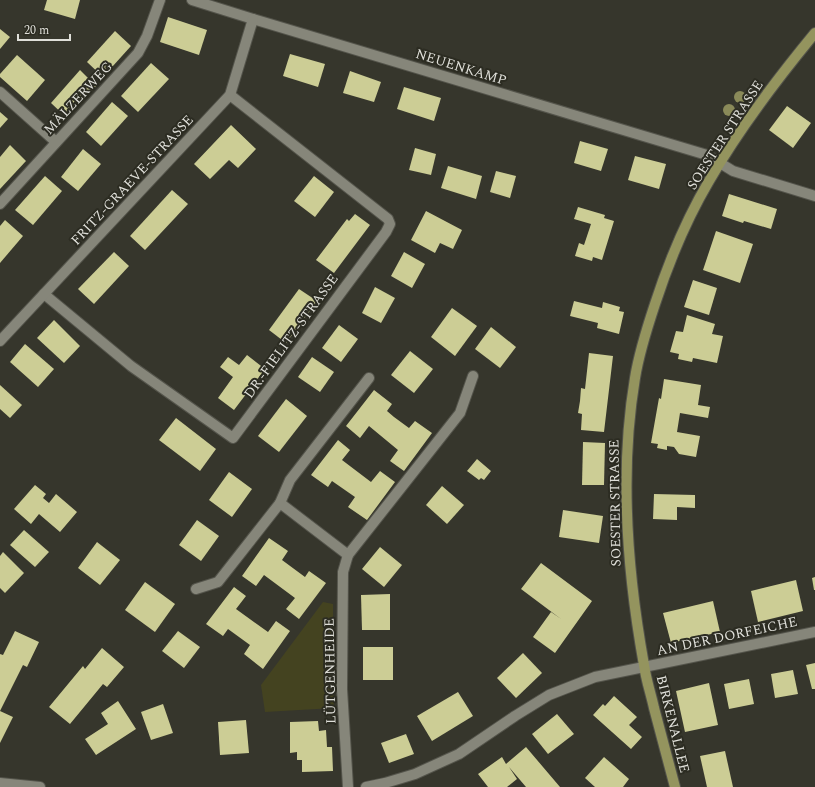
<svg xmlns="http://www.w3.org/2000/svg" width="815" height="787" viewBox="0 0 815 787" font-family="Spectral,serif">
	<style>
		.green { fill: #444320 }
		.building { fill: #cccd95 }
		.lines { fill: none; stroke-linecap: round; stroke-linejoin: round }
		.minor-casing { stroke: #54544b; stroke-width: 12 }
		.major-casing { stroke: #54544b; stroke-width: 12 }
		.minor { stroke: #86867a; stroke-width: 10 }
		.major { stroke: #94945e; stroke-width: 10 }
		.tree { fill: #8a8a59 }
		.labels { text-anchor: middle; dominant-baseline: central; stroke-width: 4; stroke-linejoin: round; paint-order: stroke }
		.street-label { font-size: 14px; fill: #dfdfd9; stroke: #2c2c22 }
	</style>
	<rect width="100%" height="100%" fill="#36362c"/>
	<polygon class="green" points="323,602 333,604 334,708 265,712 261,685"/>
	<g class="building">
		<polygon points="47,0 80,0 75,19 44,10"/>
		<polygon points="168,17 207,30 199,55 160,42"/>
		<polygon points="0,29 10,37 0,49"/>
		<polygon points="115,31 131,46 103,77 87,62"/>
		<polygon points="290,54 325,64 318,87 283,76"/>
		<polygon points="17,55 45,80 27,101 0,77 0,74"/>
		<polygon points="151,63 169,79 138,112 121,96"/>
		<polygon points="80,70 96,86 67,118 51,103"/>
		<polygon points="350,71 381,82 374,102 343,93"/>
		<polygon points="404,87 441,98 434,121 397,109"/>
		<polygon points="112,102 128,116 101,146 86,132"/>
		<polygon points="787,106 811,123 793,148 769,130"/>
		<polygon points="0,112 8,119 0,128"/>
		<polygon points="231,125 256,149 238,168 229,160 210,179 194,164"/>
		<polygon points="580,141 608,149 601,171 574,163"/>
		<polygon points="10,145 26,161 0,189 0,157"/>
		<polygon points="415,148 436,154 431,175 409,170"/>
		<polygon points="83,149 101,164 78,191 61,177"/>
		<polygon points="635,156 666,164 659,189 628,180"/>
		<polygon points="448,166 482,176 476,199 441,188"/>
		<polygon points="496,171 516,176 510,198 490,192"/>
		<polygon points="45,176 62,191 33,225 15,210"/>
		<polygon points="314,176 334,192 315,217 294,201"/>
		<polygon points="172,190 188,204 145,250 130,236"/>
		<polygon points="729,194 777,209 771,229 744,221 743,223 722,216"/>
		<polygon points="578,207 605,215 604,218 614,221 602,260 593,257 592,261 575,256 579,243 584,245 591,224 574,219"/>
		<polygon points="426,211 462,230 453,249 440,243 435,253 411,240"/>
		<polygon points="355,214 370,225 334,273 316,260 347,219 349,221"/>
		<polygon points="5,220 23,236 0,263 0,226"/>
		<polygon points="716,231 753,244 740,283 703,270"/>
		<polygon points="114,252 129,266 94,304 78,289"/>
		<polygon points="404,252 425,264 412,288 391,276"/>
		<polygon points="693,280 717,288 709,315 684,307"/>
		<polygon points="375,287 395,298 381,323 362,313"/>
		<polygon points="299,289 317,301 286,343 269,330"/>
		<polygon points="574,301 602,308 603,302 620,307 619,311 624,312 619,334 597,328 598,323 570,316"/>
		<polygon points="452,308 477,326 455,356 431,337"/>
		<polygon points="687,315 715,324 712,334 723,336 717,363 693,358 692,362 678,359 679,354 670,352 676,331 683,332"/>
		<polygon points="54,320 80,346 64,363 37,338"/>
		<polygon points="339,325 358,339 341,362 322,348"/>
		<polygon points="491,327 516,347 500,368 475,349"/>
		<polygon points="25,344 54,369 38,387 10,362"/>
		<polygon points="410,351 433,369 414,393 391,375"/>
		<polygon points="589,353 613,356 604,432 581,430 582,414 578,413 580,401 581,388 585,389"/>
		<polygon points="247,355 265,369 234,410 218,398 233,377 220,367 228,357 239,365"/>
		<polygon points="312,357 334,372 320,392 298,377"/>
		<polygon points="664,379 701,385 698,405 710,407 708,418 680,413 677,432 700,436 696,457 679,454 674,447 667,446 667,450 657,448 658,444 651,443 659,398 661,399"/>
		<polygon points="0,385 22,405 10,418 0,409"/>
		<polygon points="374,390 392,404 387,411 394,417 409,428 415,421 432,433 404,471 390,461 398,450 369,426 360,438 346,426"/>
		<polygon points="286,399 307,416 279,452 258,436"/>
		<polygon points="176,418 216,449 200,471 159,440"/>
		<polygon points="338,440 350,450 342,460 371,482 380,471 395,482 367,520 348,507 355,497 332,481 328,487 311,475"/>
		<polygon points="583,442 605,443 604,485 582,485"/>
		<polygon points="477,459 491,471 484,480 481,478 479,480 467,471"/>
		<polygon points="229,472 252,489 232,517 209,500"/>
		<polygon points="35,485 46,494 43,498 49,503 56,494 77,512 60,532 39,514 31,524 14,509"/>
		<polygon points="442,486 464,505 447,524 426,505"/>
		<polygon points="654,494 695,495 695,508 677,507 677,520 653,519"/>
		<polygon points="563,510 603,516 599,543 559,537"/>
		<polygon points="197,520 219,536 201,561 179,545"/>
		<polygon points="24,530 49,552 35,567 10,545"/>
		<polygon points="269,538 288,551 282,560 305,577 309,571 326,583 299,619 286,609 295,598 264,575 256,586 242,576"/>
		<polygon points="97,542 120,560 100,585 78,568"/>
		<polygon points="380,547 402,565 384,587 362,569"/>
		<polygon points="3,552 24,573 5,593 0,588 0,556"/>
		<polygon points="541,563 592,601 555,653 533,637 551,612 561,619 521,589"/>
		<polygon points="815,577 815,590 814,590 812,578"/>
		<polygon points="796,580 803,611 758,622 751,591"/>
		<polygon points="145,582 175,604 155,632 125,610"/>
		<polygon points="234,587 246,596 236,609 268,632 276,621 290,631 263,669 244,654 250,645 228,629 223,636 206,624"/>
		<polygon points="390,594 390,630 362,630 361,595"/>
		<polygon points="713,601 720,632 671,643 663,613"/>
		<polygon points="15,631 39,642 27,667 23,665 0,711 13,717 0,743 0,654 3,655"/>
		<polygon points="178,631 200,647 184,668 162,651"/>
		<rect x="363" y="647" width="30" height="33"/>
		<polygon points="102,648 124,667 107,687 103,684 70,724 49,707 83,666 85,669"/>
		<polygon points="523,653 542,673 516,698 497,678"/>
		<polygon points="815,663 815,689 812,689 806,665"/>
		<polygon points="793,670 798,694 775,698 771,674"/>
		<polygon points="749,679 754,704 729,709 724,684"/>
		<polygon points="709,683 718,725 685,732 676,691"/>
		<polygon points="458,692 473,716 432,741 417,716"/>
		<polygon points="614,696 637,717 629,725 642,737 631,749 593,715 603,704 605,706"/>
		<polygon points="118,701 136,729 96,755 85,739 108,724 101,713"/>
		<polygon points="163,704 173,733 151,740 141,712"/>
		<polygon points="557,714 574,734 548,754 532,734"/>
		<polygon points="246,720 249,753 220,755 218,722"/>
		<polygon points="318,721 319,731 326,730 327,747 332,747 333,771 302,772 302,760 297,760 297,752 290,753 290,722"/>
		<polygon points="406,734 414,754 389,763 381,743"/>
		<polygon points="526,747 560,787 526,787 509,767 517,779 507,787 488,787 478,774 502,757 506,764"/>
		<polygon points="725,751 733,787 707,787 700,756"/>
		<polygon points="604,757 629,779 623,787 595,787 585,778"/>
	</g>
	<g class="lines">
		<g class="minor-casing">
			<g id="minor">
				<polyline points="192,0 253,19 707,155 733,171 815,196"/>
				<polyline points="0,92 56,142"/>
				<polyline points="0,204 138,53 147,36 160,0"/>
				<polyline points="44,294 131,366 233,438 386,232 390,224 388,219 230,95"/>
				<polyline points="0,341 230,95 253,19"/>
				<polyline points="348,555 460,413 473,376"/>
				<polyline points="196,589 218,582 280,503"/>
				<polyline points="0,783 40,787"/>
				<polyline points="348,787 342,689 343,572 348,555 280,503 290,480 369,378"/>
				<polyline points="366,787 385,783 415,774 459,754 515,716 549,695 595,677 815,632"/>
			</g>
		</g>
		<g class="major-casing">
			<path id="major" d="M675,787C668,761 661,735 654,708C651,694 646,680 644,665C627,571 619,473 635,378C639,353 647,328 655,304C669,261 686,220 709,181C739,129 777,79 815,33"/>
		</g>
		<use href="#minor" class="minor"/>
		<use href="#major" class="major"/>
	</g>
	<g class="tree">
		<circle cx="740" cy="97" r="6"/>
		<circle cx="729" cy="110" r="6"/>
	</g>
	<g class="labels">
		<g class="street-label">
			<text transform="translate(461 67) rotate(17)">NEUENKAMP</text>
			<text transform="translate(78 98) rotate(-47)">MÄLZERWEG</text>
			<text transform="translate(725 135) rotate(-57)">SOESTER STRASSE</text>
			<text transform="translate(132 180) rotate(-47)">FRITZ-GRAEVE-STRASSE</text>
			<text transform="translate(291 336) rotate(-54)">DR.-FIELITZ-STRASSE</text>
			<text transform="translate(615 503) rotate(-91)">SOESTER STRASSE</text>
			<text transform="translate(727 636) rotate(-12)">AN DER DORFEICHE</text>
			<text transform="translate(330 671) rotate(-91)">LÜTGENHEIDE</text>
			<text transform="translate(673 724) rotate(76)">BIRKENALLEE</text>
		</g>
	</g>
	<path d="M18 34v6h52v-6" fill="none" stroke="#dfdfd9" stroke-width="2"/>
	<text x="24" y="34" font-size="12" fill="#dfdfd9" stroke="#2c2c22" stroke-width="3" paint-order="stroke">20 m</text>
</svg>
